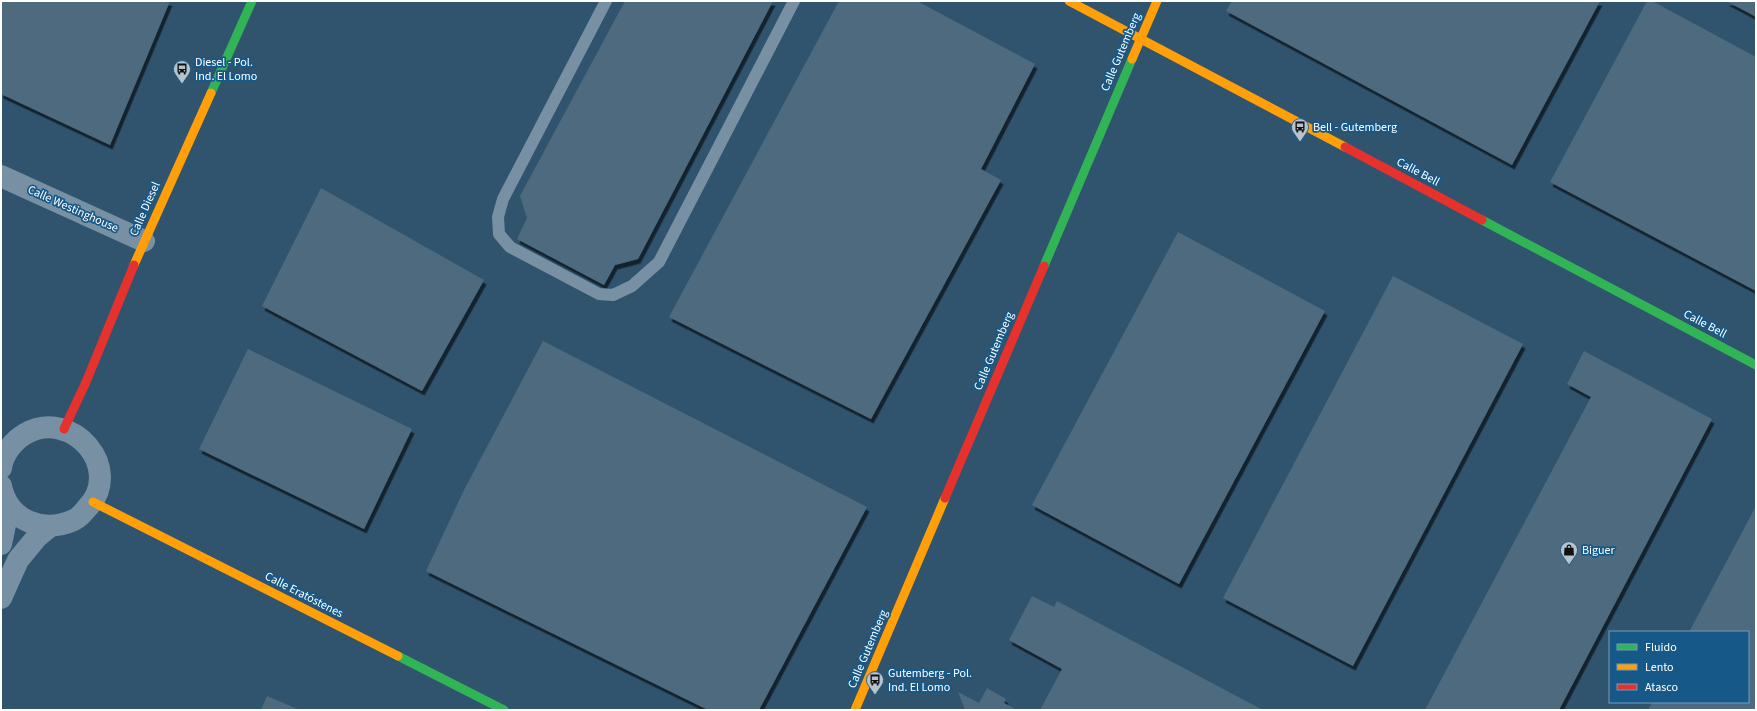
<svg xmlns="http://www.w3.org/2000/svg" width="1757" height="711" viewBox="0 0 1757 711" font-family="'Source Sans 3',sans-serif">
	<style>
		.building { fill: #4d6a7e; filter: url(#shadow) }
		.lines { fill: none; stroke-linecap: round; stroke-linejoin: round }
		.lane { stroke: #7790a4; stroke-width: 12 }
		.street { stroke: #7790a4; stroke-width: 22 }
		.fast { stroke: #30b455; stroke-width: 9 }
		.slow { stroke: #ff9f0a; stroke-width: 9 }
		.jam { stroke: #e5322d; stroke-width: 9 }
		.labels { text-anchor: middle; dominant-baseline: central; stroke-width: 3.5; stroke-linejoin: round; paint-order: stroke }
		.street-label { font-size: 12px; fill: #fff; stroke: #165988 }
		.poi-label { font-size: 12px; fill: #fff; stroke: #165988; text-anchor: start }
	</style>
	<defs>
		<filter id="shadow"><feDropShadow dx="2.5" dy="4.5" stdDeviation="0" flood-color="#0009"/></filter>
	</defs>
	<rect width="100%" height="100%" fill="#30546e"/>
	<g class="building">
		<polygon points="1,1 170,1 110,145 1,94"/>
		<polygon points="625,1 773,1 638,259 615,265 604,285 517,239 527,218 520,196"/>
		<polygon points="839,1 917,1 1035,64 981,169 1001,180 871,419 669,317"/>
		<polygon points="1232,1 1600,1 1512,165 1226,11"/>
		<polygon points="1647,1 1652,1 1756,57 1756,291 1550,182"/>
		<polygon points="1726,1 1756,1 1756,17 1747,12"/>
		<polygon points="321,188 484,280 422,391 262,306"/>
		<polygon points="1178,232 1325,311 1179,584 1032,505"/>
		<polygon points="1393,276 1523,344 1353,666 1223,598"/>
		<polygon points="543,341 867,507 759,710 708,710 426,571 464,490"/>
		<polygon points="248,349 412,429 364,529 199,449"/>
		<polygon points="1584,351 1712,419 1559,710 1425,710 1591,397 1567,384"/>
		<polygon points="1756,506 1756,710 1648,710 1652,702 1748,702 1748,632 1689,632"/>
		<polygon points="1032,596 1054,607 1057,601 1263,710 1040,710 1062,669 1009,640"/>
		<polygon points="987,688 1006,699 1004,703 1017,710 965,710 958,692 979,703"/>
		<polygon points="267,696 300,710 261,710"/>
	</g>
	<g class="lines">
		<polyline class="lane" points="606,1 503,199 498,217 499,234 510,247 599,294 613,295 632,286 659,262 794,1"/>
		<g class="street">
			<polyline points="1,176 144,241"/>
			<path d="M1,468C3,454 13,441 25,434C72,407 125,469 87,508C83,513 80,517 74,520C43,534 8,521 1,486"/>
			<polyline points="1,544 9,506"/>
			<polyline points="1,598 18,560 37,537 49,527"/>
		</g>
		<g class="fast">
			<polyline points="211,93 252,1"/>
			<polyline points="1482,220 1756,365"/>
			<polyline points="1044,266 1132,59"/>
			<polyline points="398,656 504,710"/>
		</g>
		<g class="slow">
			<polyline points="1069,1 1345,147"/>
			<polyline points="1132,59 1157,1"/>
			<polyline points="134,265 211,93"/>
			<polyline points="93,502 398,656"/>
			<polyline points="855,710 945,498"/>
		</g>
		<g class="jam">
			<polyline points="1345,147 1482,220"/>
			<polyline points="64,429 86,382 134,265"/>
			<polyline points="945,498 1044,266"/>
		</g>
	</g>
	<defs>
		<g id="bus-pin" transform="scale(0.9)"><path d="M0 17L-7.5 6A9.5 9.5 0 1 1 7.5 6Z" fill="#b7c3cc" stroke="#165988"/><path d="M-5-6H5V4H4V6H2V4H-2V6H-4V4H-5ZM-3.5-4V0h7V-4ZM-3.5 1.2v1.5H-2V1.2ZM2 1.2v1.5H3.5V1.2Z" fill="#111"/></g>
		<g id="shop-pin" transform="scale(0.9)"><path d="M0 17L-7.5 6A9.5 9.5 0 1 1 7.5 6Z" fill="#b7c3cc" stroke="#165988"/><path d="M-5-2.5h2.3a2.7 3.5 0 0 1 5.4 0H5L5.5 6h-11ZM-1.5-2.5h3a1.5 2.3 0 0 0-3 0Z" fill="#111"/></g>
	</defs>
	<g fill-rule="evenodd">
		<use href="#bus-pin" x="182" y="69"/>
		<use href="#bus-pin" x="1300" y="127"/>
		<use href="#shop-pin" x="1569" y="550"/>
		<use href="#bus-pin" x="875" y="680"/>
	</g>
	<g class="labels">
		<g class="street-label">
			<text transform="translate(1121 52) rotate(-67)">Calle Gutemberg</text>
			<text transform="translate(1418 172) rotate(28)">Calle Bell</text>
			<text transform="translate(73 209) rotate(24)">Calle Westinghouse</text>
			<text transform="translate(145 209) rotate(-66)">Calle Diesel</text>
			<text transform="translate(1705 324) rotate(28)">Calle Bell</text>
			<text transform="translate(994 351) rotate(-67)">Calle Gutemberg</text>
			<text transform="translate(304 595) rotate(27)">Calle Eratóstenes</text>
			<text transform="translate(868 649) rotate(-67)">Calle Gutemberg</text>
		</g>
		<g class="poi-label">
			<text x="195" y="62">Diesel - Pol.<tspan x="195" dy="14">Ind. El Lomo</tspan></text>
			<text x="1313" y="127">Bell - Gutemberg</text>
			<text x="1582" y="550">Biguer</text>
			<text x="888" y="673">Gutemberg - Pol.<tspan x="888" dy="14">Ind. El Lomo</tspan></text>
		</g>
	</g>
	<rect width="1757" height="711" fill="none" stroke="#ffffff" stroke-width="4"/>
	<rect x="1609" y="631" width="140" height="72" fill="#165988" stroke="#739bb8"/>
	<rect x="1617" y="644" width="20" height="6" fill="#30b455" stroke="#739bb8"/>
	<text x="1645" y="651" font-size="12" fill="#ffffff">Fluido</text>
	<rect x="1617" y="664" width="20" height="6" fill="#ff9f0a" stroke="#739bb8"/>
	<text x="1645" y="671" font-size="12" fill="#ffffff">Lento</text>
	<rect x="1617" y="684" width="20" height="6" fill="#e5322d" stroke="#739bb8"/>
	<text x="1645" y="691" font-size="12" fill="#ffffff">Atasco</text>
</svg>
